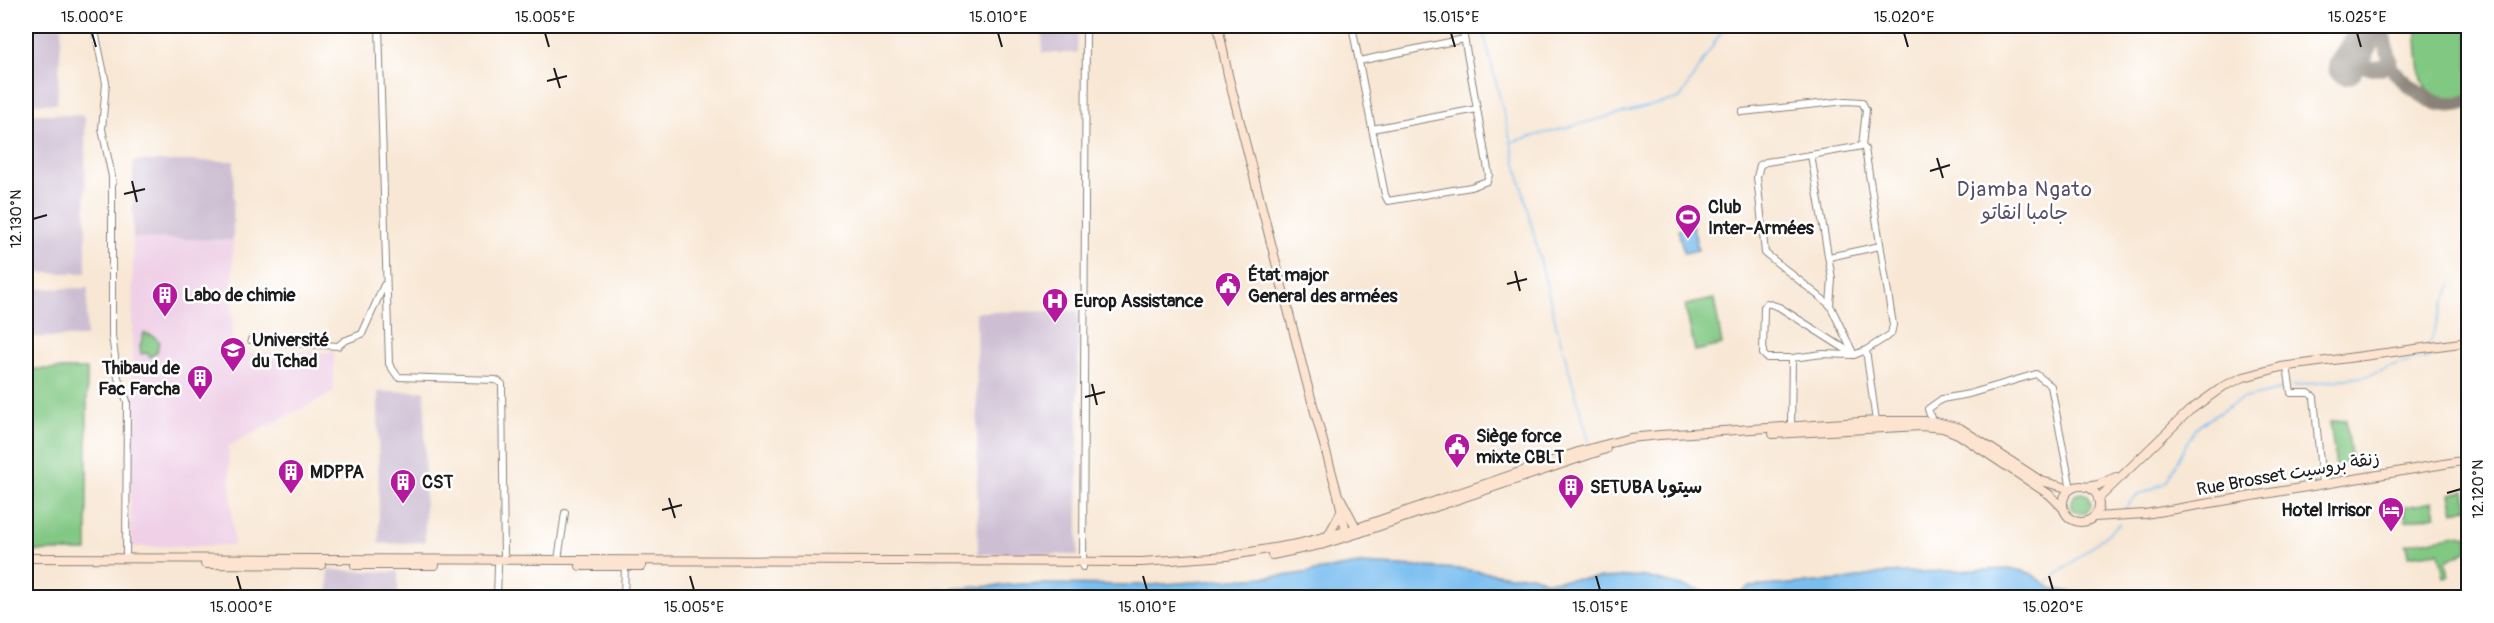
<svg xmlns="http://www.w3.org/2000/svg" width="2494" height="623" viewBox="0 0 2494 623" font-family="Pangolin,'Playpen Sans Arabic',sans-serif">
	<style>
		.built { fill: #efd0e7 }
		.industrial { fill: #cdbed3 }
		.green { fill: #81c883; stroke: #4e7250; stroke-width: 1.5 }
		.water { fill: #7abef0; stroke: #4b6d86; stroke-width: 1.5 }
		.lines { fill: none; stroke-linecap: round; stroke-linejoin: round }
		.stream { stroke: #7abef0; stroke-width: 1.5 }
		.taxiway { stroke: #8a8278; stroke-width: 15 }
		.runway { stroke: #8a8278; stroke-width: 36 }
		.street-casing { stroke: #8a8278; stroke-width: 8 }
		.secondary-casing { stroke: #8a8278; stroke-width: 10 }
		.street { stroke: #fff; stroke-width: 6 }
		.secondary { stroke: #fde4d0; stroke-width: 8 }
		.ticks { fill: none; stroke: #1c1c1c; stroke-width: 2 }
		.labels { text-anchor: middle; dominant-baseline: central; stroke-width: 5; stroke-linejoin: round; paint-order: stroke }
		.poi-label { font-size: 18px; font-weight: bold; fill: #1c1c1c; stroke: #fff; text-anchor: start }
		.street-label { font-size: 18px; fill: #1c1c1c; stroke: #fff }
		.neighbourhood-label { font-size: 20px; letter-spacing: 1.5px; fill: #564f69; stroke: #fff }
		.neatline { fill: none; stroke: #1c1c1c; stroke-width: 2 }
		.ticks-label { font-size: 15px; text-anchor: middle; fill: #1c1c1c }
	</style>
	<rect width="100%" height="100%" fill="#fff"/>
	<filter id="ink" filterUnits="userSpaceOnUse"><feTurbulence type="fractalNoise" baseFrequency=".0167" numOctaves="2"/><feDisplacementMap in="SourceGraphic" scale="12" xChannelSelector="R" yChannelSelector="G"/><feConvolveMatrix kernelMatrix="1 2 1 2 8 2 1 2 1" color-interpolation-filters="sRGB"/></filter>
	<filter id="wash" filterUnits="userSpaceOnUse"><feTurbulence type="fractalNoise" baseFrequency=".008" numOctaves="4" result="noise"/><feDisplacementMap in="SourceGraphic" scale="24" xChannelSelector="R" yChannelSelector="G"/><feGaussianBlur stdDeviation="1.35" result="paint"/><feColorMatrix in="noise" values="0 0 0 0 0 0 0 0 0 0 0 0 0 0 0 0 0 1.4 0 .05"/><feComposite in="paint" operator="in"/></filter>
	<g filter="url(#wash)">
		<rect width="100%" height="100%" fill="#f8e7d4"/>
		<polygon class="built" points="133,238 233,240 232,354 334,352 334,392 228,446 234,545 130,547"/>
		<g class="industrial">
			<polygon points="26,26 62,26 57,104 26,103"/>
			<polygon points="1043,26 1078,26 1077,53 1042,53"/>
			<polygon points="26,113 85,116 86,273 26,273"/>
			<polygon points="133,161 234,161 233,240 133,238"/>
			<polygon points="88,288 86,337 26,337 26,289"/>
			<polygon points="1078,311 1078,555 978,554 976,312"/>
			<polygon points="425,391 425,542 379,544 378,392"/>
			<polygon points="328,570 398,572 398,597 329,597"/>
		</g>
		<g class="green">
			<path d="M2416,26H2468V95C2415,122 2419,57 2416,26Z"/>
			<polygon points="1714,299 1722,345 1695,351 1685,305"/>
			<polygon points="144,333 153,336 159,341 157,352 150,357 147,353 141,354 140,346"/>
			<rect x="26" y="369" width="61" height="182"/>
			<polygon points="2346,420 2351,456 2347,457 2348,465 2336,467 2330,422"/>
			<polygon points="2465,491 2468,507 2454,512 2450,494"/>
			<circle cx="2081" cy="503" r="10"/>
			<polygon points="2433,502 2436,515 2406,521 2404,507"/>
			<polygon points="2462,534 2463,536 2468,535 2468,550 2446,561 2449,576 2444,577 2439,552 2408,556 2406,544"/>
		</g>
		<g class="water">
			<polygon points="1693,226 1698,250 1684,253 1678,230"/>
			<polygon points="1359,564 1462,569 1510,576 1532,575 1544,581 1641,576 1728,597 886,597 921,591 1022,584 1150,585 1291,575"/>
			<polygon points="2014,569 2030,573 2051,588 2093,597 1732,597 1739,595 1748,587 1846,580 1882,573"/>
		</g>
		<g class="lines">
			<g class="stream">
				<polyline points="1482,26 1556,324 1589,441"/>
				<polyline points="1511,142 1680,98 1725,26"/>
				<polyline points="2430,343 2451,285"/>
				<polyline points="2293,386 2367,376 2396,365 2432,357 2431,352"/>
				<polyline points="2123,511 2135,497 2166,482 2195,428 2241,399 2288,388"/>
				<polyline points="2044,585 2120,524"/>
			</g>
			<g class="taxiway">
				<path d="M2360,26L2352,37L2350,51C2357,66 2378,76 2390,61L2382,26"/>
				<path d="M2395,72C2415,92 2439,114 2468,101"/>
			</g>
			<polyline class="runway" points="2346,67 2371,26"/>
		</g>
	</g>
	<g filter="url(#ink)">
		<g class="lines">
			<g class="street-casing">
				<g id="street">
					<polyline points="94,26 106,83 102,129 112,177 112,336 118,378 127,401 126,559"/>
					<polyline points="379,26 389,364 398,377 496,380 502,384 504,560"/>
					<polyline points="1352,26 1385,195 1388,201 1471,187 1487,181 1489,175 1462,26"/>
					<polyline points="1359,61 1464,39"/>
					<polyline points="1742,112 1846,101 1862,102 1866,110 1862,146"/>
					<polyline points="1372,129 1477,109"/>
					<polyline points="1811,155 1862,146 1865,149 1893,325 1891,334 1866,350"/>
					<polyline points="1829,257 1880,246"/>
					<polyline points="1830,305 1832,279 1811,155 1766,162 1760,165 1757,177 1765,253 1830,305 1854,355 1866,350 1876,421"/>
					<polyline points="251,340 338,346 344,341 362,334 384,285"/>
					<polyline points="1792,358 1767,358 1763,354 1764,307 1767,303 1779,307 1853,354"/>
					<polyline points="2287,366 2291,393 2309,393 2314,397 2322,484"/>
					<polyline points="1932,421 1928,409 1942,399 1969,394 2036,374 2051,386 2071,489"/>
					<polyline points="1791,427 1792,358 1823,354 1851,355"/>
					<polyline points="558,560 565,513"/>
					<polyline points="1083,567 1086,26"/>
					<polyline points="497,598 498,565"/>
					<polyline points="624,598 625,564"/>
				</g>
			</g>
			<g class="secondary-casing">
				<g id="secondary">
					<polyline points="1218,26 1228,75 1306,380 1338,495 1347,536"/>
					<polyline points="1773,434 1921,426 1943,428 1958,434 2050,495 2063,508"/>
					<circle cx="2081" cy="504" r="18"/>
					<polyline points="2086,487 2098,485 2116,477"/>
					<polyline points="1341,499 1359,533"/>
					<polyline points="2098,499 2189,411 2224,386 2244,377 2281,367 2468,342"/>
					<polyline points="2094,517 2145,514 2468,460"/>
					<polyline points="1328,536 1341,512"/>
					<polyline points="1272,555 1324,544 1359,533 1606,449"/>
					<polyline points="26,558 1142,562 1227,556 1297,544 1357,528 1581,451 1630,438 1660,435 1876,421 1932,421 1960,428 2041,481 2071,489"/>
					<polyline points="205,564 321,565"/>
					<polyline points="355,565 435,565"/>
					<polyline points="580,566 642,566"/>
				</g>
			</g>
			<use href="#street" class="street"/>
			<use href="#secondary" class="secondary"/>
		</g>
	</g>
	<path class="ticks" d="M92,33L96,47M545,33L549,47M998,33L1002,47M1451,33L1455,47M1904,33L1908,47M2357,33L2361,47M554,68L560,88M547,81L567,76M1937,158L1943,178M1930,171L1950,165M132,181L137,202M124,194L145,189M33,219L47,215M1515,271L1520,291M1507,284L1527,279M1092,384L1097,405M1085,397L1105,392M2447,493L2461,489M669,498L675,518M662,510L682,505M237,576L241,590M690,576L694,590M1143,576L1147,590M1596,576L1600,590M2049,576L2053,590"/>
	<defs>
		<g id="stadium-pin" transform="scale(1.35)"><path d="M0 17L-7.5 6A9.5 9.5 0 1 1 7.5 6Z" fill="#b5179e" stroke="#fff"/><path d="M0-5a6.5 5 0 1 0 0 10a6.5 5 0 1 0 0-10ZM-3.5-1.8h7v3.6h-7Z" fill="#fff"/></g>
		<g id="civic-pin" transform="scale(1.35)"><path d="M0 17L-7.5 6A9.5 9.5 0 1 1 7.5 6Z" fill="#b5179e" stroke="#fff"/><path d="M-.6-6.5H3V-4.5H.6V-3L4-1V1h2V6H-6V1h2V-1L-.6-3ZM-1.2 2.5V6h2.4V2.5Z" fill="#fff"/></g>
		<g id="building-pin" transform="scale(1.35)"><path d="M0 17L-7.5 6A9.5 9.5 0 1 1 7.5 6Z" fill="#b5179e" stroke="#fff"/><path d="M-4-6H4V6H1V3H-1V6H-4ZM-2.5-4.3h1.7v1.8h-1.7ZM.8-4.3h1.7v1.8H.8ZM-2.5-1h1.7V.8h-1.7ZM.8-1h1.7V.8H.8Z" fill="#fff"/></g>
		<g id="hospital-pin" transform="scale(1.35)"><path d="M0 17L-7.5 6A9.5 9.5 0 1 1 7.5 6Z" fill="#b5179e" stroke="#fff"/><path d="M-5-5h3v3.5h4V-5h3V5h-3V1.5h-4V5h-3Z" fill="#fff"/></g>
		<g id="university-pin" transform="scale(1.35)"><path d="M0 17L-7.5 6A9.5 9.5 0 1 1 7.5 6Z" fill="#b5179e" stroke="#fff"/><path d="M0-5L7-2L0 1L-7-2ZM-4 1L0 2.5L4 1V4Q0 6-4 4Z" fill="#fff"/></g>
		<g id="hotel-pin" transform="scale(1.35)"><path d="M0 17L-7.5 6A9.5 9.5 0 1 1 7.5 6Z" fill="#b5179e" stroke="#fff"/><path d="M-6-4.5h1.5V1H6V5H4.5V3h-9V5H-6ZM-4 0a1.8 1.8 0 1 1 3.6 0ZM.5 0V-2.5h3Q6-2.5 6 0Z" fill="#fff"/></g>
	</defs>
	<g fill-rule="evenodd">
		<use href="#stadium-pin" x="1688" y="217"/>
		<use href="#civic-pin" x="1228" y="285"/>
		<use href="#building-pin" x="165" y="295"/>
		<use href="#hospital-pin" x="1055" y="301"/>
		<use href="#university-pin" x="233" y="350"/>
		<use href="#building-pin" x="200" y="378"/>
		<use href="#civic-pin" x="1457" y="446"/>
		<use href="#building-pin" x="291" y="472"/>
		<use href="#building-pin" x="403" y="482"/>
		<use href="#building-pin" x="1571" y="487"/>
		<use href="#hotel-pin" x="2391" y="510"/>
	</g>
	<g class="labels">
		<g class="poi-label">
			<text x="1708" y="207">Club<tspan x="1708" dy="21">Inter-Armées</tspan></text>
			<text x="1248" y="275">État major<tspan x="1248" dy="21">General des armées</tspan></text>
			<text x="184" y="295">Labo de chimie</text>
			<text x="1074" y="301">Europ Assistance</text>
			<text x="252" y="340">Université<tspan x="252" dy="21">du Tchad</tspan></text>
			<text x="180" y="368" text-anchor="end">Thibaud de<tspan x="180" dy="21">Fac Farcha</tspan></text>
			<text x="1476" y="436">Siège force<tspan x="1476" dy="21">mixte CBLT</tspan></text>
			<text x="310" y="472">MDPPA</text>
			<text x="422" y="482">CST</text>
			<text x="1590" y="487">SETUBA سيتوبا</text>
			<text x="2372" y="510" text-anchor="end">Hotel Irrisor</text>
		</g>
		<g class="street-label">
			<text transform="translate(2288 474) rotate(-10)">Rue Brosset زنقة بروسيت</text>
		</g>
		<g class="neighbourhood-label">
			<text x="2025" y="189">Djamba Ngato<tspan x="2025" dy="23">جامبا انقاتو</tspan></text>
		</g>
	</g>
	<rect width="2494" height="623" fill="none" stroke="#fff" stroke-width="66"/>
	<rect x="33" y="33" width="2428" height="557" class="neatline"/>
	<g class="ticks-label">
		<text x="92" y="22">15.000°E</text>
		<text x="545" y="22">15.005°E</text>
		<text x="998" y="22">15.010°E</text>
		<text x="1451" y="22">15.015°E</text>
		<text x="1904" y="22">15.020°E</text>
		<text x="2357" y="22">15.025°E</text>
		<text transform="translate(16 219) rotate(-90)" y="5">12.130°N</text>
		<text transform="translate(2478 489) rotate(-90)" y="5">12.120°N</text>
		<text x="241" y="612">15.000°E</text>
		<text x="694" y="612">15.005°E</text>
		<text x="1147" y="612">15.010°E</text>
		<text x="1600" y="612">15.015°E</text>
		<text x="2053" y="612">15.020°E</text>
	</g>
</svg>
